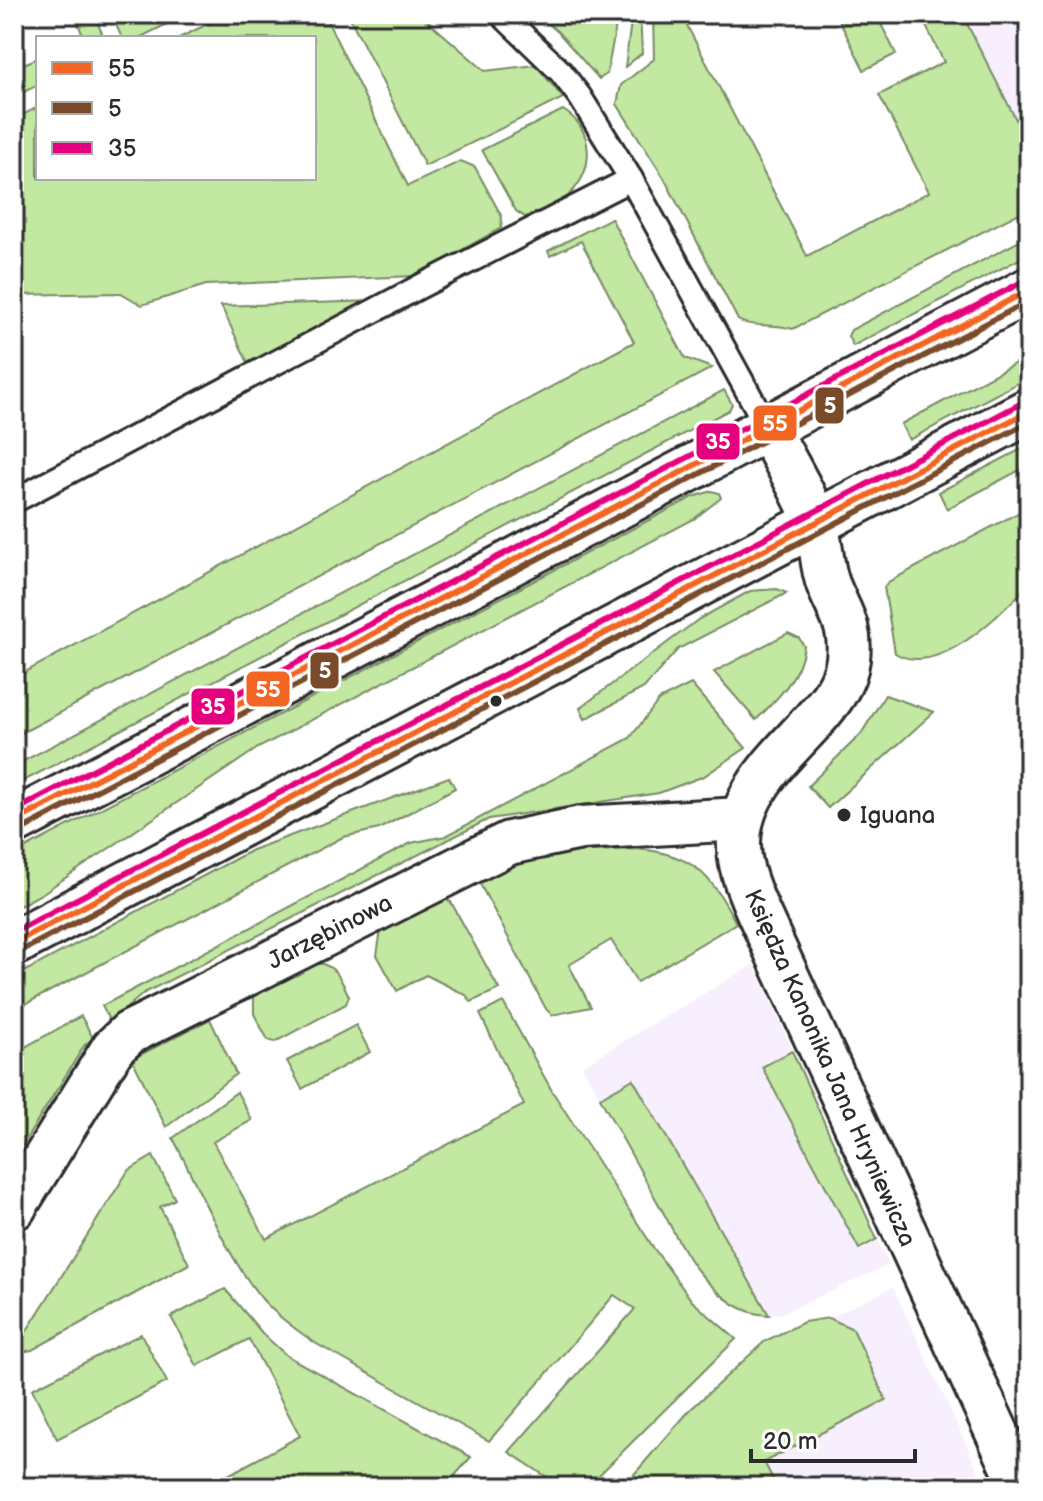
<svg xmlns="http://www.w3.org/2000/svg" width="1043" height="1501" viewBox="0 0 1043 1501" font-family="'Balsamiq Sans',sans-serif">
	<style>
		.built { fill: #f7effd }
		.green { fill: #c3e8a2; stroke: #778a66; stroke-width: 2 }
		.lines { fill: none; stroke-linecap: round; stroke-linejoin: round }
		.lane-casing { stroke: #2b2b2b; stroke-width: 28 }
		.street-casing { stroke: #2b2b2b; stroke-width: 48 }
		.secondary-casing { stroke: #2b2b2b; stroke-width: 50 }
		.lane { stroke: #fff; stroke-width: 22 }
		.street { stroke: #fff; stroke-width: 42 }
		.secondary { stroke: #fff; stroke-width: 44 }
		.bus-1-casing { stroke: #fff; stroke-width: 12 }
		.bus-2-casing { stroke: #fff; stroke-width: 12 }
		.bus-3-casing { stroke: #fff; stroke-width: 12 }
		.bus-1 { stroke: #f26522; stroke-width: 6 }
		.bus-2 { stroke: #7a4b2a; stroke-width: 6 }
		.bus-3 { stroke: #e5007d; stroke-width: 6 }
		.bus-dot { fill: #2b2b2b; stroke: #fff; stroke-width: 3 }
		.labels { text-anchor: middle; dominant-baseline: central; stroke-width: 7; stroke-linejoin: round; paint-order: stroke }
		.poi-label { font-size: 24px; fill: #2b2b2b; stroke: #fff; text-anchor: start }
		.street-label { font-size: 24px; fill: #2b2b2b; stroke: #fff }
		.line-badge { stroke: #fff; stroke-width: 3 }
		.badge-label { font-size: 22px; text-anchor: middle; font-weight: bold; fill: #fff }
	</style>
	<rect width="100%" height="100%" fill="#fff"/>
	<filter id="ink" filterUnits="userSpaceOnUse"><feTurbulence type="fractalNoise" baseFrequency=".0125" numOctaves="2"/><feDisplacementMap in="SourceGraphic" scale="16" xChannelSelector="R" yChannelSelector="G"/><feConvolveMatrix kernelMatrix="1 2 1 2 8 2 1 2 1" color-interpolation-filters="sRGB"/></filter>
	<g filter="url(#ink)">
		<g class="built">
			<polygon points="962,14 1029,14 1029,145 1028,144"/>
			<polygon points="754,964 889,1265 783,1313 769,1315 756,1315 738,1308 697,1271 582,1066"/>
			<polygon points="893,1287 986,1487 777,1487 764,1462 886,1400 853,1329 829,1318"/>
		</g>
		<g class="green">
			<polygon points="74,14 94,14 104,38 84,38"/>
			<polygon points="111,14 187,14 139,38 122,38"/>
			<polygon points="228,14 324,14 408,186 461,161 475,167 502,217 501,228 415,276 206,285 142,305 121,293 14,295 14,119 38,107 38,178 314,178 314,38 179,38"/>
			<polygon points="348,14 420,14 485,71 536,65 563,98 425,166"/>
			<polygon points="537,14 618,14 607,74 599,79 558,32"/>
			<polygon points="632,14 640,14 642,53 625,67"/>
			<path d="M653,14H681L807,256L929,192L879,95L944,62L920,14H962L1029,145V208L793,329C776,323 751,328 738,320L664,178L617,104L621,85L654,59Z"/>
			<polygon points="836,14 876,14 896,54 864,70"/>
			<polygon points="38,58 38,85 14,97 14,68"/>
			<path d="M563,110C594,129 595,168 571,193C561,204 538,211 525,217L516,211L482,150Z"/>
			<polygon points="611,218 685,358 712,368 14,737 14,678 634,342 581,241 550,256 548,251"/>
			<polygon points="1029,236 1029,254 853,346 848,336 851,330"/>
			<polygon points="375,301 249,365 221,306"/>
			<polygon points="1029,356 1029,377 909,440 901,424"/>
			<polygon points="724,390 732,404 729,410 14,786 14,766"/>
			<polygon points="1029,445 1029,465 947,509 939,492"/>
			<polygon points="712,491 719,493 721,498 694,519 258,748 43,893 14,909 14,854 693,497"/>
			<path d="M1029,507V584C1001,614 938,679 895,653L884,587L888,582Z"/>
			<polygon points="777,589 787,593 678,649 644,688 585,719 580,708 699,619 750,591"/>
			<path d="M788,633L799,638L804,646C800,677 778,698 756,720L714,672Z"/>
			<polygon points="691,684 746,748 704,776 659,793 489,819 144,993 110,1022 102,1006 411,843 446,836 630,738 659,700"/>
			<polygon points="885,695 934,712 828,808 808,786 861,734"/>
			<polygon points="449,777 455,788 379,829 343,837 14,1010 14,977 252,850"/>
			<path d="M636,849C693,853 711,875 736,923L637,982L611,940L569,965L591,1007L552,1015L546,1009L480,884C502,850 599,851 636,849Z"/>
			<polygon points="443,898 451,902 499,989 471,1002 466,995 426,975 397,991 377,955 381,930"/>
			<path d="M319,963C337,967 341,980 349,996L346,1004L275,1042L268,1040L254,1014V996Z"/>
			<path d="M503,1002L552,1091L655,1250L692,1301L736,1339L587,1487H562L509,1452L635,1309L614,1295L489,1441L315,1343C297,1330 278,1317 263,1300C227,1258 199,1188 173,1138L237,1092L252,1120L213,1142L266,1239L524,1105L480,1014Z"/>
			<polygon points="81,1016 93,1038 84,1046 14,1159 14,1053"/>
			<polygon points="210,1019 236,1074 166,1127 132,1059"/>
			<polygon points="356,1025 370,1052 302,1089 287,1061"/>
			<polygon points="792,1051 877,1239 859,1249 762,1067"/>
			<path d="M633,1079L769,1315C741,1315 716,1293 698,1271C684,1254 674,1232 663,1212C642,1174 621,1136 600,1098Z"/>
			<polygon points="153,1156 175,1199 160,1207 189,1264 32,1350 22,1352 18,1347 21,1340 128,1171"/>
			<polygon points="225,1289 263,1334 287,1356 471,1457 445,1487 206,1487 300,1436 249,1339 197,1366 171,1317"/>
			<polygon points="829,1318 853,1329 886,1400 764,1462 777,1487 623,1487 690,1410 765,1341 804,1322"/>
			<polygon points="141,1334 167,1382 57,1439 32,1389"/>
		</g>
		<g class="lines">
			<g class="lane-casing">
				<g id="lane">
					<polyline points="501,14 561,72 580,97 631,179 767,427"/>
					<polyline points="14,501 421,286 631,179"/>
				</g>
			</g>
			<g class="street-casing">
				<g id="street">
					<path d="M767,427C781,455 807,496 816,525C822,544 821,565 828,584C839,613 852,625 848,659C845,684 829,703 813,721C773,765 724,806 743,872C749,894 759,914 768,934L1022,1487"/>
					<polyline points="14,1208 113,1048 129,1033 509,843 581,828 742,819"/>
				</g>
			</g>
			<g class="secondary-casing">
				<g id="secondary">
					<polyline points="14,822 315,666 1029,290"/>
					<polyline points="14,943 1029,411"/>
				</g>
			</g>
			<use href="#lane" class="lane"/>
			<use href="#street" class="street"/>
			<use href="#secondary" class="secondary"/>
			<g class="bus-1-casing">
				<g id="bus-1">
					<polyline points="14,822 1029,290"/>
					<polyline points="14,943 1029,411"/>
				</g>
			</g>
			<g class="bus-2-casing">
				<g id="bus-2">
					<polyline points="19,831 1029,301"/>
					<polyline points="19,952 1029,422"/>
				</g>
			</g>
			<g class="bus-3-casing">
				<g id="bus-3">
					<polyline points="14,811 1024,281"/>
					<polyline points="14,932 1024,402"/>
				</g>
			</g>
			<use href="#bus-1" class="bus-1"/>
			<use href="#bus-2" class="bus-2"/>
			<use href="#bus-3" class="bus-3"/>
		</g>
	</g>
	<g class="bus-dot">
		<circle cx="496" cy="701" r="7"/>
		<circle cx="844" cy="815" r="8"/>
	</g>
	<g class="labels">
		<g class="poi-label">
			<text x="860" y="815">Iguana</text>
		</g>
		<g class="street-label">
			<text transform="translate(330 932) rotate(-27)">Jarzębinowa</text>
			<text transform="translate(830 1068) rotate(66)">Księdza Kanonika Jana Hryniewicza</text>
		</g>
	</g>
	<g class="line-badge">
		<rect x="814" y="386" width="31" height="39" rx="8" fill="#7a4b2a"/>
		<rect x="752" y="404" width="46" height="38" rx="8" fill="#f26522"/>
		<rect x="695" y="422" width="46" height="39" rx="8" fill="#e5007d"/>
		<rect x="309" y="651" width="31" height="39" rx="8" fill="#7a4b2a"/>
		<rect x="245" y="670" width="46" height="38" rx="8" fill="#f26522"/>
		<rect x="190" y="687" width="46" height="39" rx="8" fill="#e5007d"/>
	</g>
	<g class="badge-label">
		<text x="830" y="413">5</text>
		<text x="775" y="431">55</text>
		<text x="718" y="449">35</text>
		<text x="325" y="678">5</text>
		<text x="268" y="697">55</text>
		<text x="213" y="714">35</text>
	</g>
	<rect width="1043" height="1501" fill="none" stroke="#fff" stroke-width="48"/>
	<rect x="24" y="24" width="995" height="1453" fill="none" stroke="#2b2b2b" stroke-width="3" filter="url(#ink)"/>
	<rect x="36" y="36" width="280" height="144" fill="#ffffff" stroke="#aaaaaa" stroke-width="2"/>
	<rect x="52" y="62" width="40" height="12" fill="#f26522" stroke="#aaaaaa" stroke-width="2"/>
	<text x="108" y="76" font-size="24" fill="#2b2b2b">55</text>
	<rect x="52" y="102" width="40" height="12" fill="#7a4b2a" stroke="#aaaaaa" stroke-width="2"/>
	<text x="108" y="116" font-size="24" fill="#2b2b2b">5</text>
	<rect x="52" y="142" width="40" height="12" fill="#e5007d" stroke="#aaaaaa" stroke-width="2"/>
	<text x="108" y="156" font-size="24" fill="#2b2b2b">35</text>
	<path d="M751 1449v12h164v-12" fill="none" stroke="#2b2b2b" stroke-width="4"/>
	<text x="763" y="1449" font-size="24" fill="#2b2b2b" stroke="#ffffff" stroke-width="6" paint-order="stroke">20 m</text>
</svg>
